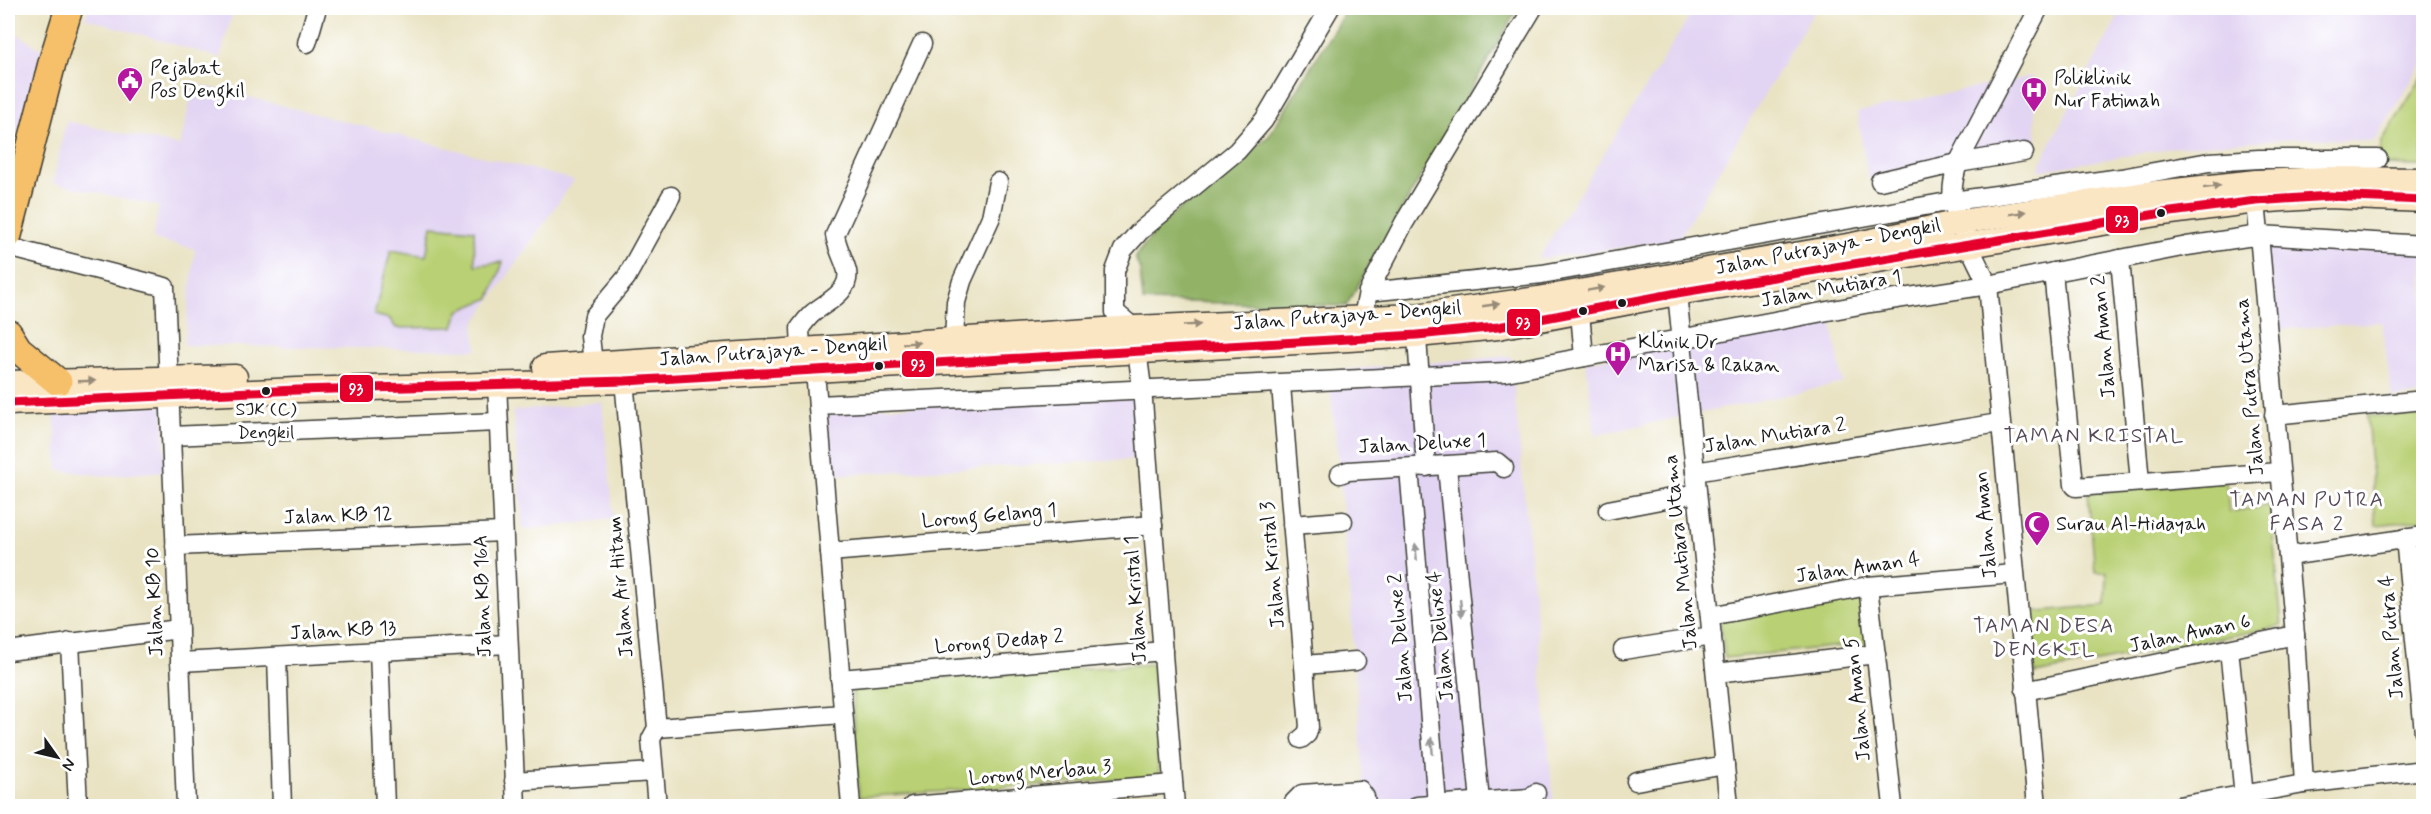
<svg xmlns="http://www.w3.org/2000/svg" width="2431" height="814" viewBox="0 0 2431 814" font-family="Mynerve,sans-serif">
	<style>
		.built { fill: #e2d4f3 }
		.green { fill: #b9d074; stroke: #6a7648; stroke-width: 1.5 }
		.forest { fill: #92b266; stroke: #576741; stroke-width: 1.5 }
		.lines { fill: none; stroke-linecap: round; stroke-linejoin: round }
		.street-casing { stroke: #3b3a35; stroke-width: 21 }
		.secondary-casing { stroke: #3b3a35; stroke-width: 27 }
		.primary-casing { stroke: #3b3a35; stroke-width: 30 }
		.street { stroke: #fff; stroke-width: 18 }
		.secondary { stroke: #fbe6c4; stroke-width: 24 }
		.primary { stroke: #f6c06b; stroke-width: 27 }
		.bus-1-casing { stroke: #fff; stroke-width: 14 }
		.bus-1 { stroke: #e4002b; stroke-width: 9 }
		.oneway { fill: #978b78 }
		.oneway2 { fill: #999 }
		.bus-dot { fill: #1c1c1c; stroke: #fff; stroke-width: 2 }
		.labels { text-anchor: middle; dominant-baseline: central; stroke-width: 6; stroke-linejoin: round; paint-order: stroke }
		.bus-label { font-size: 18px; fill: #1c1c1c; stroke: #fff }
		.poi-label { font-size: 20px; fill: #1c1c1c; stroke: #fff; text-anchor: start }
		.street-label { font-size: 20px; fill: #1c1c1c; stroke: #fff }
		.neighbourhood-label { font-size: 21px; letter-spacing: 1.5px; fill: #564a58; stroke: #fff }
		.line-badge { stroke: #fff; stroke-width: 2 }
		.badge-label { font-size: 16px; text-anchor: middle; font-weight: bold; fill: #fff }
	</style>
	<rect width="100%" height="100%" fill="#fff"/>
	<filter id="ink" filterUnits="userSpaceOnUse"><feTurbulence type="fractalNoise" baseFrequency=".0167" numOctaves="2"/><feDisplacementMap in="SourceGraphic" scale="12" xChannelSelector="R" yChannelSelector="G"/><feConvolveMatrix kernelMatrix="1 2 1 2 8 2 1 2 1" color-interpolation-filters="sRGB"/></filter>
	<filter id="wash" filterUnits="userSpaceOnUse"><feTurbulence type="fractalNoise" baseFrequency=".008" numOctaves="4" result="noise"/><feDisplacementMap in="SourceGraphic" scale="24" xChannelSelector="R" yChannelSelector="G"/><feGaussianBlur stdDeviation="1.35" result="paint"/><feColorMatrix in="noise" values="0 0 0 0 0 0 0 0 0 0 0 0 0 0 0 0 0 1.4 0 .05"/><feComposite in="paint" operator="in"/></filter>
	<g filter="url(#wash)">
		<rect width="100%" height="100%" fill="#e9e3c3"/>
		<g class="built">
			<polygon points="89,8 234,8 220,58 85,18"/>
			<polygon points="1695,8 1816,8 1678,240 1538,259"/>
			<polygon points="2123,8 2423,8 2423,62 2374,141 2296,138 2176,147 2038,171 2051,142"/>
			<polygon points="8,28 42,50 8,165"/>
			<polygon points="2032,76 2037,142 1868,178 1857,112"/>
			<polygon points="194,84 229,92 574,180 474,324 477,350 184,345 195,249 153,239 159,206 53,183 66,121 180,146"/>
			<polygon points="2266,241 2423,252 2423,394 2392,398 2382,322 2274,330"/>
			<polygon points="1831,319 1843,383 1595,435 1586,362"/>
			<polygon points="1511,356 1554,806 1371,806 1364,782 1340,474 1328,371"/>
			<polygon points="1136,396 1141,459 830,475 824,410"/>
			<polygon points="602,402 614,519 523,530 513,411"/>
			<polygon points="163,405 166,471 107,476 58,470 54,411"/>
		</g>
		<g class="green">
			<polygon points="2423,76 2423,166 2378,165 2382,141"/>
			<polygon points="432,226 474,230 475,265 503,262 490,298 459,311 454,327 396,328 390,319 374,315 391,250 426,256"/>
			<polygon points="2423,414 2423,520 2376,525 2367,416"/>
			<polygon points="2226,481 2229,512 2270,505 2282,626 2035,674 2030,612 2106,605 2107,572 2095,572 2088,493"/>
			<polygon points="1863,594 1869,643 1725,658 1720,619"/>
			<polygon points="1153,664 1159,777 859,797 852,684"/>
		</g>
		<polygon class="forest" points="1347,8 1518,8 1346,306 1143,301 1140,270 1135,257 1159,226 1269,136"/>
	</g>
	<g filter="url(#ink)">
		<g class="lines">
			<g class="street-casing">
				<g id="street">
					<polyline points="307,43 317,8"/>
					<polyline points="1880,181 1958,163 2024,152"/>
					<polyline points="2256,201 2295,635 2304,784"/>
					<polyline points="8,247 165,287 186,806"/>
					<polyline points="2120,259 2140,482"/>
					<polyline points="2053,272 2074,485 2076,487 2279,472"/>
					<polyline points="1368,292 1542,274 1953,201 2121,178 2209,162 2259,159 2378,159"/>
					<polyline points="1677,293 1729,806"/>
					<polyline points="1580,313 1584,357"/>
					<polyline points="1363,317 1368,292 1404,223 1533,8"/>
					<polyline points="1416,323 1426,467"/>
					<polyline points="954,340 956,302 962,281 991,217 998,182"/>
					<path d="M801,349L800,328C804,323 808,317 813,313C826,302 851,292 847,271C844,259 837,248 835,235L922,44"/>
					<polyline points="593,364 590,336 594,316 626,278 671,196"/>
					<polyline points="623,370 657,728 651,739 657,806"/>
					<polyline points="815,371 851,806"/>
					<polyline points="497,383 516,806"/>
					<polyline points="1281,385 1309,727 1307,734 1301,739"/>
					<polyline points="818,405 1506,372 1870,303 1988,285 2187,246 2260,235 2424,245"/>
					<polyline points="2274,415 2424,400"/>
					<polyline points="171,436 498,422"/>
					<polyline points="1447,467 1480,801"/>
					<polyline points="1409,468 1437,804"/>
					<polyline points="1695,472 1999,423"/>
					<polyline points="1340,474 1348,471 1497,462 1504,468"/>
					<polyline points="1608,510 1697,493"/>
					<polyline points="1292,525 1343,521"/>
					<polyline points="2405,538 2424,732"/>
					<polyline points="175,546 503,532"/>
					<polyline points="830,552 1153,525"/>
					<polyline points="2288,556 2424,536"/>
					<polyline points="1868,586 1893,806"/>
					<polyline points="1710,616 1868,586 2014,574"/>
					<polyline points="70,642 78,806"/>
					<polyline points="2229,649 2244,796"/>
					<polyline points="1623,650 1712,636"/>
					<polyline points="8,651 179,629"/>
					<polyline points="379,651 385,806"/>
					<polyline points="277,657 282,806"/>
					<polyline points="180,662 508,644"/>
					<polyline points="1304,665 1356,661"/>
					<polyline points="1716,673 1876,654"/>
					<polyline points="840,679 1163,651"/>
					<polyline points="2025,691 2295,635"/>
					<polyline points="657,728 843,714"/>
					<polyline points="514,781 653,772"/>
					<polyline points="1636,781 1725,765"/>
					<polyline points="912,806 1173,784"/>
					<polyline points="1175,806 1142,388 1134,328 1115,312 1115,271 1123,250 1140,231 1237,151 1264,120 1330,8"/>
					<polyline points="1295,806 1294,802 1302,794 1360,790 1365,797 1366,806"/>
					<polyline points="1417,806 1530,798 1536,793"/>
					<path d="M2037,806L1988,285C1977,261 1957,226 1953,201C1951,188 1954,176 1958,163L2039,8"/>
					<polyline points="2179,806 2304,784 2424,770"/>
				</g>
			</g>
			<g class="secondary-casing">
				<g id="secondary">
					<polyline points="545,367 1134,328 1416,316 1538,299 1853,245 1960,222 2139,195 2256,182 2329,179 2424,180"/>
					<polyline points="8,383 235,377"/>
					<polyline points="8,403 297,390 625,381 1417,335 1498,327 1677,293 2163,213 2256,201 2329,196 2424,200"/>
				</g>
			</g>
			<g class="primary-casing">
				<g id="primary">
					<polyline points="8,235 52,63 69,8"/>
					<polyline points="8,333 18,349 58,382"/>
				</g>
			</g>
			<use href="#street" class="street"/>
			<use href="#secondary" class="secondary"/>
			<use href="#primary" class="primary"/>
			<g class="bus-1-casing">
				<polyline id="bus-1" points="8,403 297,390 625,381 1417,335 1498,327 1677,293 2163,213 2256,201 2329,196 2424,200"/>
			</g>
			<use href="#bus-1" class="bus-1"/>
		</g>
		<defs><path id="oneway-solid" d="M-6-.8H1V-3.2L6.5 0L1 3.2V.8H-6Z" transform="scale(1.5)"/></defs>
		<g class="oneway">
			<use href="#oneway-solid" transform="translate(2212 187) rotate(-7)"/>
			<use href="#oneway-solid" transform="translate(2018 213) rotate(-9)"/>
			<use href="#oneway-solid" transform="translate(1596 289) rotate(-10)"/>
			<use href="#oneway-solid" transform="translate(1491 305) rotate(-8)"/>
			<use href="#oneway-solid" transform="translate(1192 325) rotate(-3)"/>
			<use href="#oneway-solid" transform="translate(911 343) rotate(-3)"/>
			<use href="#oneway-solid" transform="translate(87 381) rotate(-2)"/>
		</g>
		<g class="oneway2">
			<use href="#oneway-solid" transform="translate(1416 552) rotate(-95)"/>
			<use href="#oneway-solid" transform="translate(1461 608) rotate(84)"/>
			<use href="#oneway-solid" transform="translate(1432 746) rotate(-95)"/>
		</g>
	</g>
	<defs>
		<g id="civic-pin" transform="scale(1.35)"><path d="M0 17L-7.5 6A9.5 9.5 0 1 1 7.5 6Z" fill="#b5179e" stroke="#fff"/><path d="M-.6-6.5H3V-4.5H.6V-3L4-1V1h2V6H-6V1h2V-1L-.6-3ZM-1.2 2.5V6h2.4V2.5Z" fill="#fff"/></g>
		<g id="hospital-pin" transform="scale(1.35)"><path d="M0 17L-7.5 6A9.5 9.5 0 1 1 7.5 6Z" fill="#b5179e" stroke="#fff"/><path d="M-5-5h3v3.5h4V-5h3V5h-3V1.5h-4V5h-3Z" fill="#fff"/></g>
		<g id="mosque-pin" transform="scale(1.35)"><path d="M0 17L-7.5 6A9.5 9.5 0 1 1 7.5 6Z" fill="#b5179e" stroke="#fff"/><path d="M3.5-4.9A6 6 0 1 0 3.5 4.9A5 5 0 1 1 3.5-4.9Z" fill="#fff"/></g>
	</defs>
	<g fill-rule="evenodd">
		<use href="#civic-pin" x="130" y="80"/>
		<use href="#hospital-pin" x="2034" y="90"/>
		<use href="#hospital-pin" x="1618" y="354"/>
		<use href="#mosque-pin" x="2037" y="524"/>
	</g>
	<g class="bus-dot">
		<circle cx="2161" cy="213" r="5"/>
		<circle cx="1622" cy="303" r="5"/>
		<circle cx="1583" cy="311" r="5"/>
		<circle cx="879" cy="366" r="5"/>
		<circle cx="266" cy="391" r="5"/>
	</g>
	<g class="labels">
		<g class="bus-label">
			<text x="266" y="410">SJK (C)<tspan x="266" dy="23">Dengkil</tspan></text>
		</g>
		<g class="poi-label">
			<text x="150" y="68">Pejabat<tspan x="150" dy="23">Pos Dengkil</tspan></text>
			<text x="2054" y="78">Poliklinik<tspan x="2054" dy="23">Nur Fatimah</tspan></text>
			<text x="1638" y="342">Klinik Dr<tspan x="1638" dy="23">Marisa &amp; Rakan</tspan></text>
			<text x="2056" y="524">Surau Al-Hidayah</text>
		</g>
		<g class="street-label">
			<text transform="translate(1828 247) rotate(-11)">Jalan Putrajaya - Dengkil</text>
			<text transform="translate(1831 289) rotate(-10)">Jalan Mutiara 1</text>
			<text transform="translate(1347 316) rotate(-4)">Jalan Putrajaya - Dengkil</text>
			<text transform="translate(2104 337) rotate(-95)">Jalan Aman 2</text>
			<text transform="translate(773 352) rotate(-4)">Jalan Putrajaya - Dengkil</text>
			<text transform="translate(2250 387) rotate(-95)">Jalan Putra Utama</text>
			<text transform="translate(1775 436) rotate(-9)">Jalan Mutiara 2</text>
			<text transform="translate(1422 444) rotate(-3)">Jalan Deluxe 1</text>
			<text transform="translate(338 516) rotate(-2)">Jalan KB 12</text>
			<text transform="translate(989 516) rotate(-5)">Lorong Gelang 1</text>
			<text transform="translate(1986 525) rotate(-95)">Jalan Aman</text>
			<text transform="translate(1681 552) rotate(-96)">Jalan Mutiara Utama</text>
			<text transform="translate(1273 565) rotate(-95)">Jalan Kristal 3</text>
			<text transform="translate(1858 568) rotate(-8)">Jalan Aman 4</text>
			<text transform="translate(621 587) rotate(-95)">Jalan Air Hitam</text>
			<text transform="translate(483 596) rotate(-92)">Jalan KB 16A</text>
			<text transform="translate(1136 599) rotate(-94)">Jalan Kristal 1</text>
			<text transform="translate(155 602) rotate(-92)">Jalan KB 10</text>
			<text transform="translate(343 631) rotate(-3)">Jalan KB 13</text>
			<text transform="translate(2190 634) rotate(-12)">Jalan Aman 6</text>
			<text transform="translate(1441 636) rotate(-96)">Jalan Deluxe 4</text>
			<text transform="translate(2392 637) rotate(-95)">Jalan Putra 4</text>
			<text transform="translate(1401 638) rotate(-95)">Jalan Deluxe 2</text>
			<text transform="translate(999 642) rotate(-5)">Lorong Dedap 2</text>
			<text transform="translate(1858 699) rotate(-96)">Jalan Aman 5</text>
			<text transform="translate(1040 773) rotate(-5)">Lorong Merbau 3</text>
		</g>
		<g class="neighbourhood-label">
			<text x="2094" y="436">TAMAN KRISTAL</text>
			<text x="2307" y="500">TAMAN PUTRA<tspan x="2307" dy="24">FASA 2</tspan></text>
			<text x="2044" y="626">TAMAN DESA<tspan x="2044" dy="24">DENGKIL</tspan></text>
		</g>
	</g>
	<g class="line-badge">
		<rect x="2105" y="205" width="34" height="29" rx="6" fill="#e4002b"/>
		<rect x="1506" y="308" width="35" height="29" rx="6" fill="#e4002b"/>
		<rect x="901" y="350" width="34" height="28" rx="6" fill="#e4002b"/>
		<rect x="339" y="374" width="35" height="29" rx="6" fill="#e4002b"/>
	</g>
	<g class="badge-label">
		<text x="2122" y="226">93</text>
		<text x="1523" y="328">93</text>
		<text x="918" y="370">93</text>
		<text x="356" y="394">93</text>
	</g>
	<rect width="2431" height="814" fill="none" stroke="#fff" stroke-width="30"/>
	<g transform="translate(57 757) rotate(124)" stroke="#ffffff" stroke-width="4.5" paint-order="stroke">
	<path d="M0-4.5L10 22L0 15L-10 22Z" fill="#1c1c1c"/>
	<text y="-9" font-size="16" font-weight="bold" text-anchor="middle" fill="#1c1c1c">N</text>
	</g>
</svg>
